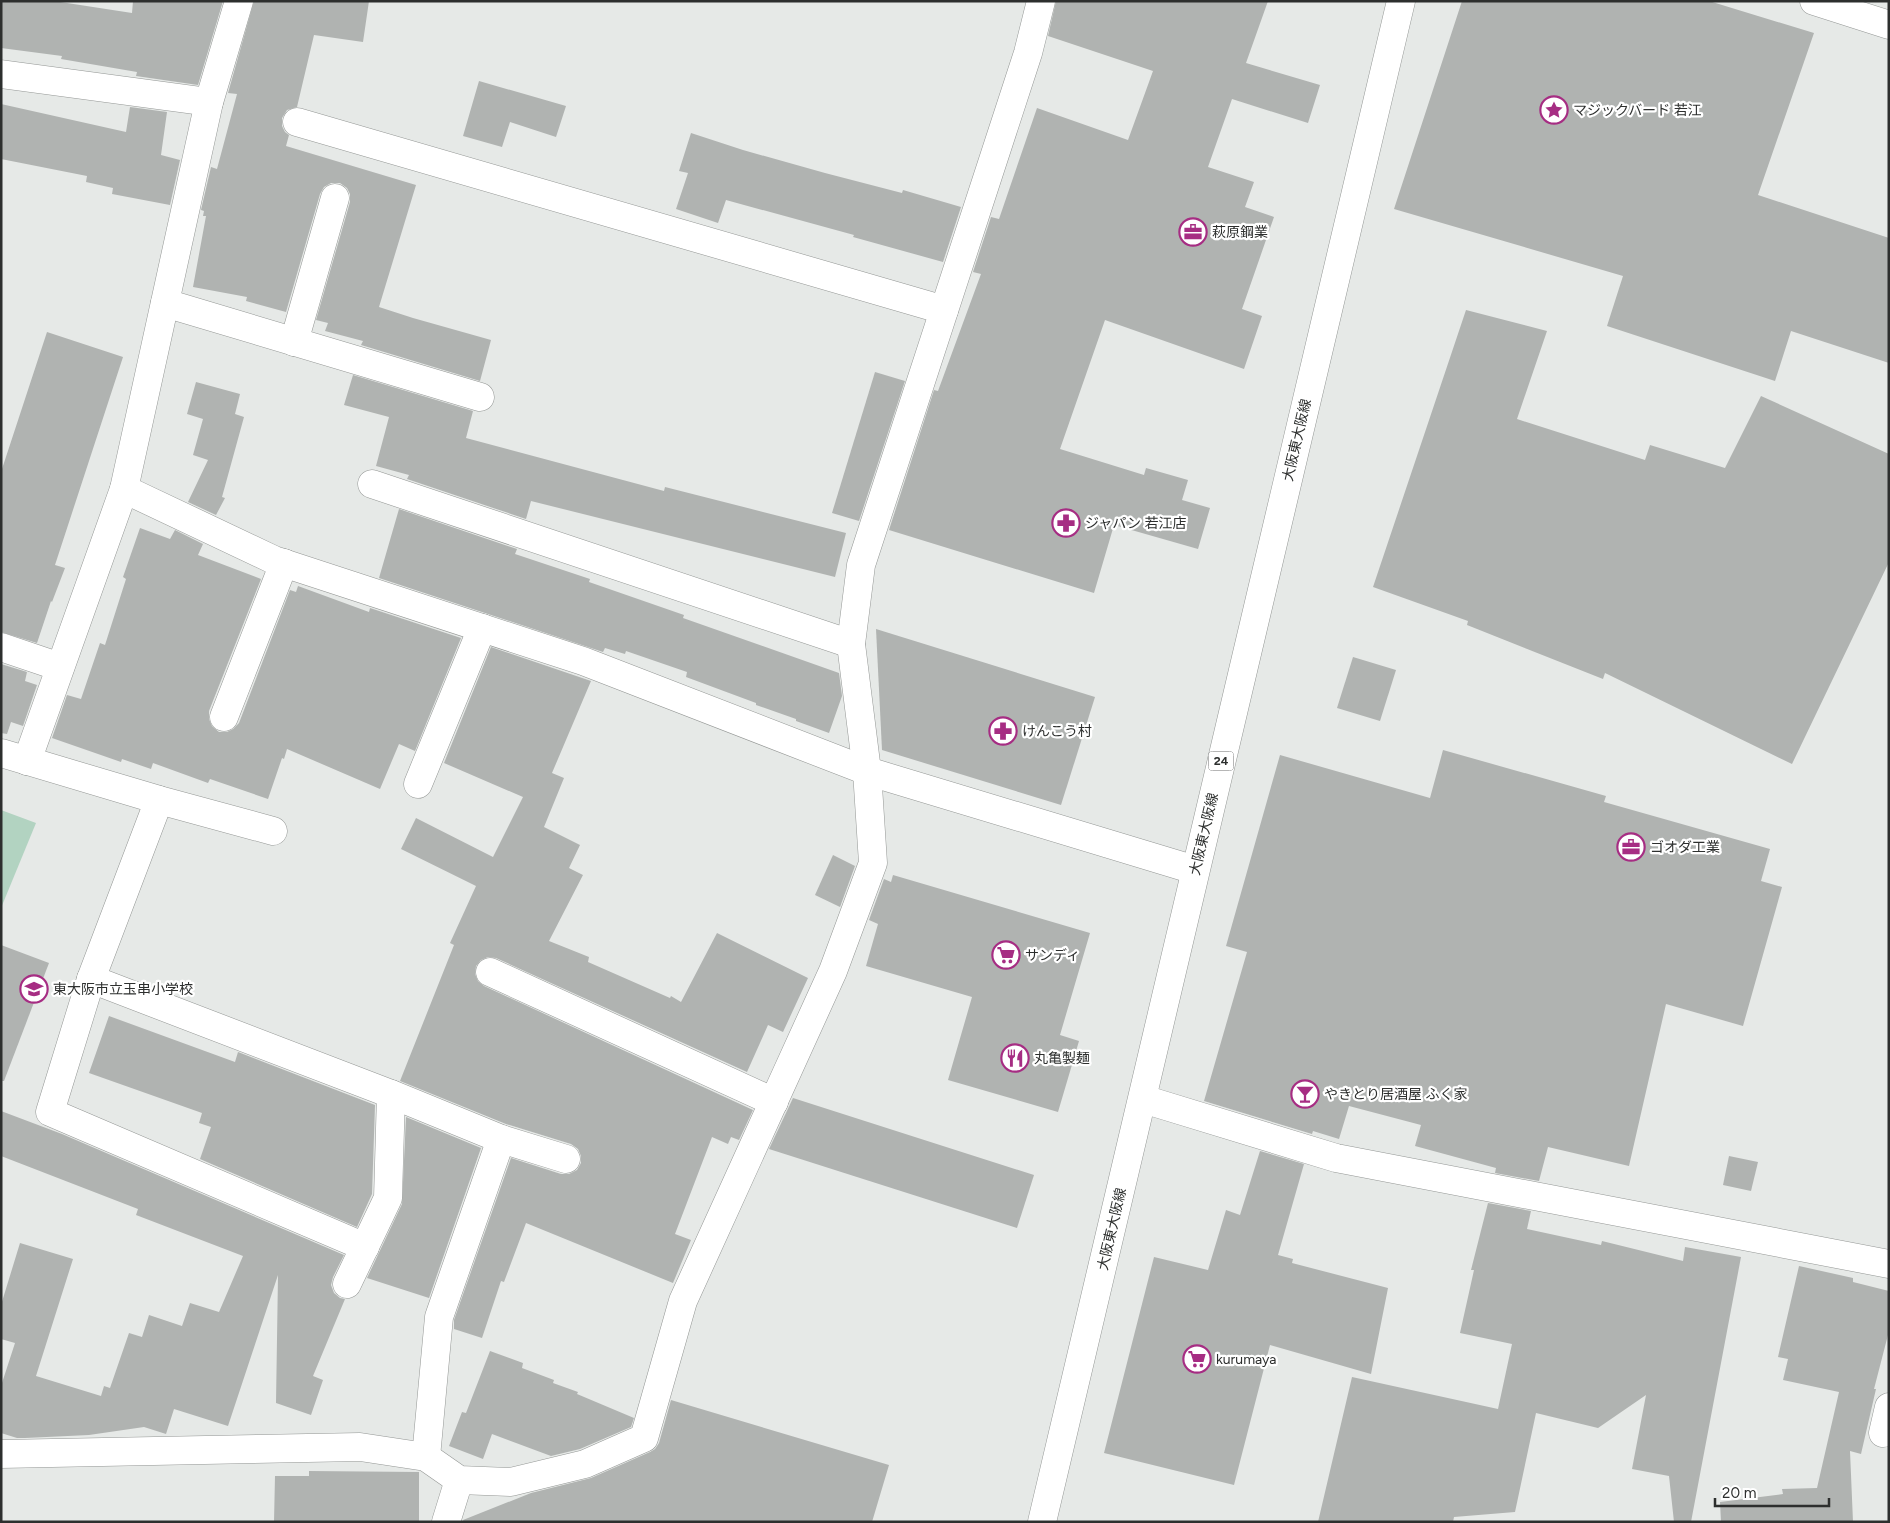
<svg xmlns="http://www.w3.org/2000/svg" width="1890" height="1523" viewBox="0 0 1890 1523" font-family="Figtree,'Noto Sans JP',sans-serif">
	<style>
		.green { fill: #b2d3c1 }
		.building { fill: #b0b3b1 }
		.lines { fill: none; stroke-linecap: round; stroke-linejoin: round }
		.minor-casing { stroke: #949795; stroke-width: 29 }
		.major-casing { stroke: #949795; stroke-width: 29 }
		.minor { stroke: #fff; stroke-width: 28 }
		.major { stroke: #fff; stroke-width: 28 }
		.labels { text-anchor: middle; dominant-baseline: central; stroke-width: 4.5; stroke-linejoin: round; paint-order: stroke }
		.shield { fill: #fff; stroke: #6c6d6d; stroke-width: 1 }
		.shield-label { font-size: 12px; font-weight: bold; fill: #2d2f2e }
		.poi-label { font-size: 14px; fill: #2d2f2e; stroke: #fff; text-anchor: start }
		.street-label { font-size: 14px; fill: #2d2f2e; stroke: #fff }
	</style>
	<rect width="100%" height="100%" fill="#e6e9e7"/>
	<polygon class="green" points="1,810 36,823 1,908"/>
	<g class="building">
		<polygon points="1,1 54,1 132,13 133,1 223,1 198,85 136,76 137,72 61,59 62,56 1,48"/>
		<polygon points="254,1 369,1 363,42 314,35 297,107 287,110 282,118 282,126 285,132 289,135 286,146 416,185 379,307 413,318 491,340 480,381 361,345 363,341 325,331 328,323 316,320 350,202 350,194 347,188 340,183 331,183 324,187 320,194 286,312 246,301 247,297 193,287 206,216 203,216 204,211 201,210 211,167 217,169 237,94 228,93"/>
		<polygon points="1056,1 1268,1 1246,63 1320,85 1308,123 1232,99 1208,167 1254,182 1245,207 1274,217 1242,309 1262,316 1244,369 1105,320 1060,449 1144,475 1146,468 1188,480 1182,500 1210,508 1198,549 1114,525 1094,593 889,530 934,390 938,391 981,274 973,272 991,217 999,219 1037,108 1128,140 1153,71 1048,36"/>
		<polygon points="1462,1 1709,1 1814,33 1758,195 1889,238 1889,363 1791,331 1775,381 1607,326 1623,276 1394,209"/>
		<polygon points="479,81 566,106 556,137 510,122 502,147 463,136"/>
		<polygon points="1,104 126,132 130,107 167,112 161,155 180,160 170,205 112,194 113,188 86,182 87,176 1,159"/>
		<polygon points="691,133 743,150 825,173 902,193 903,190 961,207 943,262 853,237 854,235 726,200 718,223 676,209 688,173 679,171"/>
		<polygon points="1466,310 1547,331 1517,419 1645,460 1650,445 1725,468 1761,396 1889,454 1889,562 1792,764 1605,673 1603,679 1467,625 1468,621 1373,587"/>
		<polygon points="47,332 123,357 55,565 65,568 52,602 51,601 37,643 1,632 1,472"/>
		<polygon points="875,372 905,381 859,521 832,513"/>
		<polygon points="353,375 473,411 466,438 664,491 665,487 846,533 835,577 531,501 526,519 407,479 409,475 376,466 389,417 344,405"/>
		<polygon points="196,382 240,394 235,414 244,417 222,497 225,498 216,515 188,502 208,460 193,455 203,419 187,414"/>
		<polygon points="399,509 517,549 515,554 590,579 589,582 684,615 683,618 839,673 842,696 829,733 796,721 796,719 756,705 756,703 686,677 687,672 626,651 625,654 605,648 603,652 379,578"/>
		<polygon points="140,528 170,539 175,530 203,544 198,555 261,579 209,711 209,719 212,726 219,732 227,732 233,729 239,723 290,590 296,592 298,586 369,612 370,608 461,638 415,751 399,744 380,789 287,749 284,759 282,758 268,799 210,779 208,783 153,763 151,769 122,759 121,762 52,738 67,695 81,699 100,643 105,645 126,579 123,577"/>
		<polygon points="876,629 1095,697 1061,805 882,750"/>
		<polygon points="491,647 591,681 552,773 564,778 544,827 580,845 569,868 583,875 549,941 589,957 588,962 670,998 671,996 681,1002 717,933 808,978 783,1032 768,1025 747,1072 496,958 488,957 481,960 476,966 475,974 478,981 484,986 753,1110 739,1140 731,1137 728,1144 712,1137 675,1234 691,1240 673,1283 526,1223 504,1282 501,1281 482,1338 454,1329 454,1320 511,1158 561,1174 569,1174 577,1170 581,1163 581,1156 578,1149 571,1144 506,1124 400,1081 454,945 450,943 476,886 401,849 416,818 493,857 523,797 444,763"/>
		<polygon points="1353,657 1396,670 1380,721 1337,708"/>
		<polygon points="1,664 27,672 25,681 37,685 23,726 11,722 7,734 1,733"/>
		<polygon points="1443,750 1606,796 1604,802 1770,849 1761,881 1782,887 1743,1026 1666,1004 1629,1166 1548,1147 1539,1181 1495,1173 1496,1168 1415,1146 1421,1125 1349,1106 1339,1139 1313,1131 1312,1134 1204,1101 1247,952 1226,946 1280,755 1430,798"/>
		<polygon points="833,855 855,866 840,907 815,895"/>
		<polygon points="893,875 1090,933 1060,1035 1079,1041 1058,1112 948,1080 972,997 866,966 878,924 869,920 884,879 891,882"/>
		<polygon points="1,945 49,963 4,1081 1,1081"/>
		<polygon points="109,1016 235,1062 238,1052 375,1105 372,1194 357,1227 200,1159 211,1127 199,1123 202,1113 89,1073"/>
		<polygon points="793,1098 1034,1175 1017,1228 769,1149"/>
		<polygon points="1,1111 62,1134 344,1255 333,1277 331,1285 334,1293 340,1298 345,1299 313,1376 323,1380 311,1415 276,1403 278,1275 228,1426 174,1409 166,1434 144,1427 89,1435 25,1438 17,1438 1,1433 1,1386 15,1343 1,1339 1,1305 20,1243 73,1259 36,1376 101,1396 104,1386 110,1388 129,1333 142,1337 149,1315 182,1326 190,1303 219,1312 243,1256 136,1215 138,1209 1,1156"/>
		<polygon points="406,1117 481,1148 429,1298 367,1278 402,1204"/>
		<polygon points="1260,1151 1304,1164 1278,1255 1293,1259 1292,1263 1388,1288 1371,1374 1270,1345 1234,1485 1104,1453 1154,1257 1208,1270 1226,1210 1240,1215"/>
		<polygon points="1729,1156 1758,1162 1751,1191 1723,1185"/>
		<polygon points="1488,1203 1531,1211 1527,1229 1601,1245 1602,1241 1683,1261 1685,1247 1741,1257 1691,1522 1674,1522 1669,1476 1632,1469 1646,1395 1598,1428 1536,1413 1515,1512 1454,1517 1453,1522 1318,1522 1352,1377 1498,1409 1512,1344 1460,1333 1474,1270 1471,1270"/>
		<polygon points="1799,1266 1853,1278 1853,1282 1889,1291 1889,1331 1874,1389 1876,1389 1861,1454 1850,1451 1853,1522 1721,1522 1720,1502 1783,1494 1782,1489 1817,1488 1839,1392 1783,1380 1788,1359 1778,1357"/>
		<polygon points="490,1351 523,1363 522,1368 554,1380 553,1383 578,1392 577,1394 634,1418 631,1427 580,1449 551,1456 492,1434 483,1459 449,1446 462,1412 466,1413"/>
		<polygon points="671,1400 889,1465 872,1522 464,1522 463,1520 531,1493 591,1478 650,1452 655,1449 659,1443"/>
		<polygon points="309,1471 419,1472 419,1522 274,1522 275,1476 309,1476"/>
	</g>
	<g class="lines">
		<g class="minor-casing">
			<g id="minor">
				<polyline points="1814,1 1889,25"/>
				<polyline points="1,74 209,102"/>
				<polyline points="297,122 944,310"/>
				<polyline points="165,303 480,397"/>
				<polyline points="294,342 335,198"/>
				<polyline points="372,484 851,644"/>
				<polyline points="124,489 274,560 583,661 867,771 1195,870"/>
				<polyline points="1,647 60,667"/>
				<polyline points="224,717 284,563"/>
				<polyline points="1,753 159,800 273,831"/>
				<polyline points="27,761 124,489 209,102 239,1"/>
				<polyline points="418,784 482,628"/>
				<polyline points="159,800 91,979 50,1112 365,1247"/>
				<polyline points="490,972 774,1102"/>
				<polyline points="91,979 391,1094 388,1198 347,1284"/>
				<polyline points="391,1094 501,1139 566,1159"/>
				<polyline points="1143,1099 1336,1158 1889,1264"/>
				<polyline points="1883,1433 1889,1407"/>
				<polyline points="1,1454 360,1447 426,1457 459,1480 511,1482 585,1464 644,1438 683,1301 833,971 873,863 867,771 851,644 861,565 1028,53 1041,1"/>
				<polyline points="426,1457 439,1317 501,1139"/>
				<polyline points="446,1522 459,1480"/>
			</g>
		</g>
		<g class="major-casing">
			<polyline id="major" points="1042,1522 1401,1"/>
		</g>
		<use href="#minor" class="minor"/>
		<use href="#major" class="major"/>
	</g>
	<defs>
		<g id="sight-ring" transform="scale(1.4375)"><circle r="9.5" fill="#fff" stroke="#a62d83" stroke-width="1.5"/><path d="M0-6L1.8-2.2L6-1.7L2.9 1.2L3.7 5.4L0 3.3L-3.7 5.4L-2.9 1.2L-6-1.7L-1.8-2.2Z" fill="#a62d83"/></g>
		<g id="office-ring" transform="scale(1.4375)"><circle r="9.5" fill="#fff" stroke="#a62d83" stroke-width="1.5"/><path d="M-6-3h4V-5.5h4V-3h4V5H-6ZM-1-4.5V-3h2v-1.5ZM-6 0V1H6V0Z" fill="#a62d83"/></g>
		<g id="pharmacy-ring" transform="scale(1.4375)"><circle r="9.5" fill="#fff" stroke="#a62d83" stroke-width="1.5"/><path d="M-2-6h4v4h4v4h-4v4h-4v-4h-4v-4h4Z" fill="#a62d83"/></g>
		<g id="supermarket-ring" transform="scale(1.4375)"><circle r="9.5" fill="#fff" stroke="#a62d83" stroke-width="1.5"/><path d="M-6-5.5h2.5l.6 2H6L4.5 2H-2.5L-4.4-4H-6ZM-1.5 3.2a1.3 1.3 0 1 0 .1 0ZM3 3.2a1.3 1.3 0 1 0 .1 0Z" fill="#a62d83"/></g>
		<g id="school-ring" transform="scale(1.4375)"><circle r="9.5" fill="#fff" stroke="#a62d83" stroke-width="1.5"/><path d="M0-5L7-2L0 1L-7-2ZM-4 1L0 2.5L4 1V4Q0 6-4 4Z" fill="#a62d83"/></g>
		<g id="restaurant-ring" transform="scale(1.4375)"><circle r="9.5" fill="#fff" stroke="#a62d83" stroke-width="1.5"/><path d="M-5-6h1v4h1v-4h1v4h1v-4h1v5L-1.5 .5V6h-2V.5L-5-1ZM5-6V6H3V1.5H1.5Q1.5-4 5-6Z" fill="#a62d83"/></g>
		<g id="bar-ring" transform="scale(1.4375)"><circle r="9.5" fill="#fff" stroke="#a62d83" stroke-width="1.5"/><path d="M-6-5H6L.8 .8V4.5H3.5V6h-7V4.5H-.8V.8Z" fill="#a62d83"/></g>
	</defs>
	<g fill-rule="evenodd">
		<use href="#sight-ring" x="1554" y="110"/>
		<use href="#office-ring" x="1193" y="232"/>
		<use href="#pharmacy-ring" x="1066" y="523"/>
		<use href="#pharmacy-ring" x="1003" y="731"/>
		<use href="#office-ring" x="1631" y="847"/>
		<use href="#supermarket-ring" x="1006" y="955"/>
		<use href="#school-ring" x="34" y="989"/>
		<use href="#restaurant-ring" x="1015" y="1058"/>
		<use href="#bar-ring" x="1305" y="1094"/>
		<use href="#supermarket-ring" x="1197" y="1359"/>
	</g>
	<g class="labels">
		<rect class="shield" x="1208.5" y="751.5" width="25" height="19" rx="4"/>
		<g class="shield-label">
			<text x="1221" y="761">24</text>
		</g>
		<g class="poi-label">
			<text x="1573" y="110">マジックバード 若江</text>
			<text x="1212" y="232">萩原鋼業</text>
			<text x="1085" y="523">ジャパン 若江店</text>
			<text x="1022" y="731">けんこう村</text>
			<text x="1650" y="847">ゴオダ工業</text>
			<text x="1025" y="955">サンディ</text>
			<text x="53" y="989">東大阪市立玉串小学校</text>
			<text x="1034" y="1058">丸亀製麺</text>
			<text x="1324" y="1094">やきとり居酒屋 ふく家</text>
			<text x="1216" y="1359">kurumaya</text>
		</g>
		<g class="street-label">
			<text transform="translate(1297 440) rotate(-77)">大阪東大阪線</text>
			<text transform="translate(1204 834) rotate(-77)">大阪東大阪線</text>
			<text transform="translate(1112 1229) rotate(-77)">大阪東大阪線</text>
		</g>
	</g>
	<rect width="1890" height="1523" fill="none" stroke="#2d2f2e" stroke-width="5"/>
	<path d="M1715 1498v8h114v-8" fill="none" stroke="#2d2f2e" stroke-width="2.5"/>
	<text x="1722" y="1498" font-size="15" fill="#2d2f2e" stroke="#ffffff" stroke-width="4" paint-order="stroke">20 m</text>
</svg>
